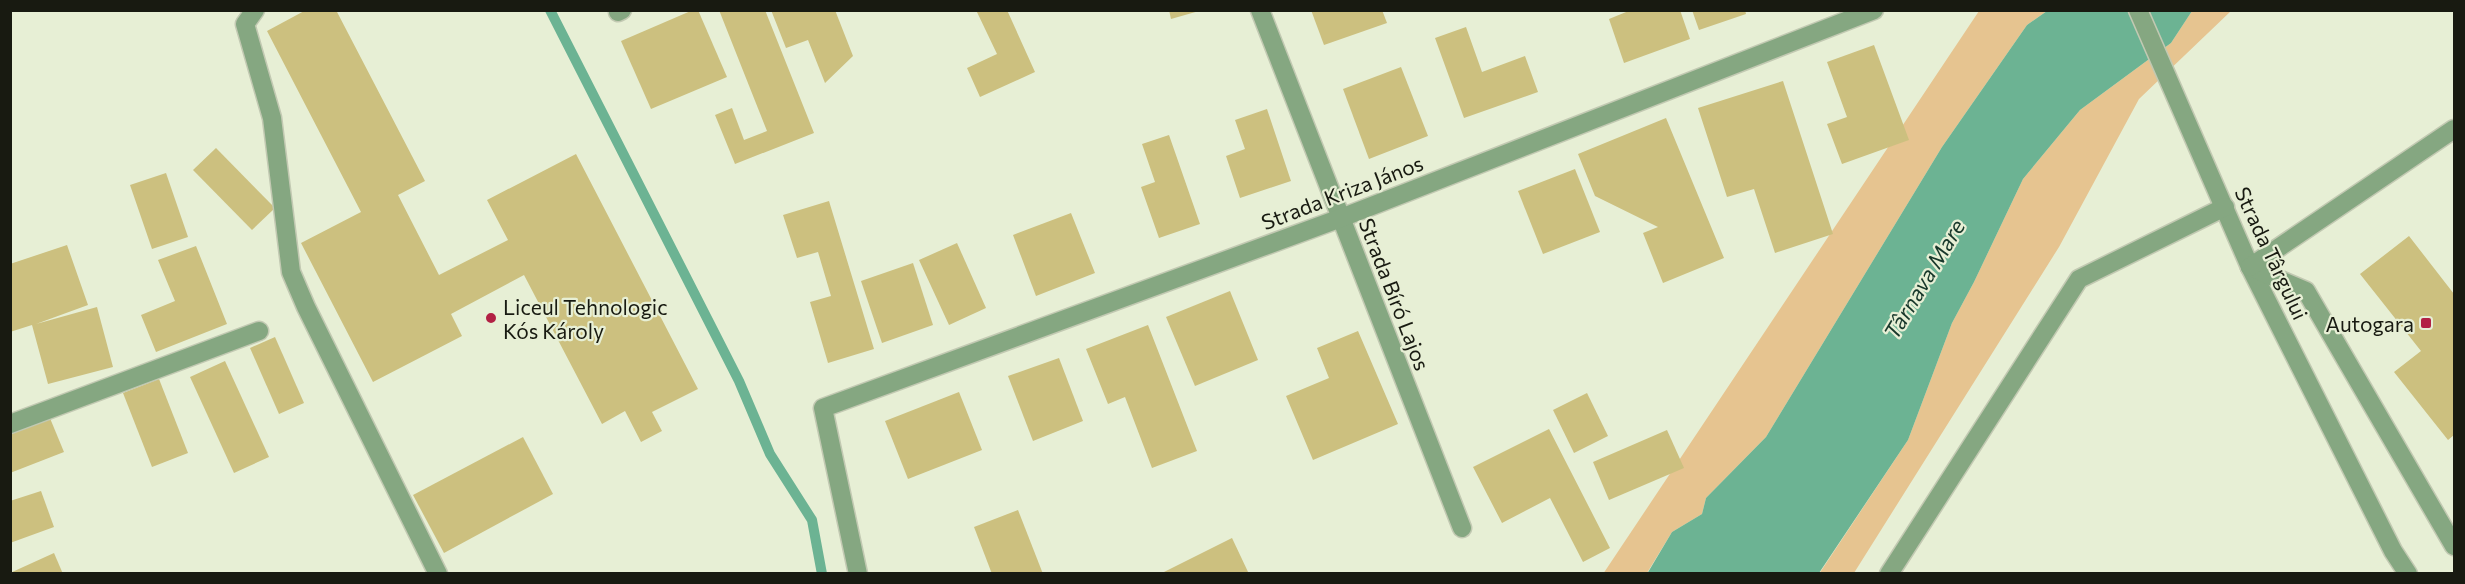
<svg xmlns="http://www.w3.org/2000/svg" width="2465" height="584" viewBox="0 0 2465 584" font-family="Commissioner,sans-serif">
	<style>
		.green { fill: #e6c490 }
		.water { fill: #6cb393 }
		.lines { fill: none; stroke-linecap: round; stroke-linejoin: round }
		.stream { stroke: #6cb393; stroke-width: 10 }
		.building { fill: #ccc07f }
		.minor-casing { stroke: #c2c9b2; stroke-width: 21 }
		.minor { stroke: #85a781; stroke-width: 18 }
		.poi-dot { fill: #b22044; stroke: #e7efd5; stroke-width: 2 }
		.labels { text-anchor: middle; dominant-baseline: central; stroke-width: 4.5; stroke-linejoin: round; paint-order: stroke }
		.street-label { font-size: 21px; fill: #181a11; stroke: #e7efd5 }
		.poi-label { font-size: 21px; fill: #181a11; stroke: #e7efd5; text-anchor: start }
		.water-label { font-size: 22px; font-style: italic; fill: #17372a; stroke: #e7efd5 }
	</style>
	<rect width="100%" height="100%" fill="#e7efd5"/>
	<g class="green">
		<polygon points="1979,11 2047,11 2027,25 1942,147 1766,437 1706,498 1702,514 1672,532 1647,573 1603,574"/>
		<polygon points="2192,11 2231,11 2139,99 2059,247 1854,573 1819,574 1908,440 1952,323 1974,282 2023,179 2080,110 2171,43"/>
	</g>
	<polygon class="water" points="2047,11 2192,11 2171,43 2080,110 2023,179 1974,282 1952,323 1908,440 1819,573 1647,574 1672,532 1702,514 1706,498 1766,437 1942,147 2027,25"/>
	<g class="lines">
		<polyline class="stream" points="550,10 739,381 770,454 812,520 822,574"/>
	</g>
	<g class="building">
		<polygon points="306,10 336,10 425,181 398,195 439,275 508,240 487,200 576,154 698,389 652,412 662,431 641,442 625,411 602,424 524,275 451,314 462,336 373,382 301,243 361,212 267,31"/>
		<polygon points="693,10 698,10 727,77 651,109 621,41"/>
		<polygon points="719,10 765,10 814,133 735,164 715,115 732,108 744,140 767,131"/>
		<polygon points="771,10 835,10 853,56 825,83 808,40 786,48"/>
		<polygon points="976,10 1007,10 1035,72 980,97 967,68 997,54"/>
		<polygon points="1169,10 1199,10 1199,11 1171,19"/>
		<polygon points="1311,10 1382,10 1387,23 1324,45"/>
		<polygon points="1631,10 1680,10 1690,39 1624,63 1609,19"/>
		<polygon points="1692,10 1745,10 1746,14 1699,30"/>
		<polygon points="1466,27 1482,72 1525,56 1538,92 1464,118 1435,38"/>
		<polygon points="1874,45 1909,140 1842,164 1827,124 1847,117 1827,62"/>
		<polygon points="1401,67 1428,136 1369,159 1343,89"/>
		<polygon points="1783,81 1833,234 1775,253 1754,189 1727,197 1698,108"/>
		<polygon points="1267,109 1291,181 1240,198 1226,156 1245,149 1235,120"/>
		<polygon points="1666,118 1724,258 1663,283 1643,233 1658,227 1595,196 1578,154"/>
		<polygon points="1169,135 1200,224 1159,238 1141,187 1155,182 1142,144"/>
		<polygon points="216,148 275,208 252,230 193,170"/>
		<polygon points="1575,169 1600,232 1543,254 1518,191"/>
		<polygon points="166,173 188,237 152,249 130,185"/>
		<polygon points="829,201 874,349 828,363 810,302 831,296 818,252 797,258 783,215"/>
		<polygon points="1071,213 1095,273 1036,296 1013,235"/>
		<polygon points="2409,236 2454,294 2454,435 2448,440 2394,372 2421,351 2360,274"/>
		<polygon points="957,243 986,308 949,325 919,260"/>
		<polygon points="67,245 88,305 36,324 97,307 113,367 48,384 32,325 10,332 10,264"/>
		<polygon points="196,246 227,324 156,352 141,315 175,301 158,260"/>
		<polygon points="913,263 933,325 882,343 861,281"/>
		<polygon points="1230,291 1258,360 1195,386 1166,317"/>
		<polygon points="1148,325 1197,451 1152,468 1125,397 1108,404 1086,349"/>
		<polygon points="1358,331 1398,424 1313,460 1286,396 1329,378 1317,348"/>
		<polygon points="275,337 304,403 279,414 250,348"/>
		<polygon points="1059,358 1083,421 1033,441 1008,376"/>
		<polygon points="225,361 269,457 234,473 190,377"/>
		<polygon points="159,379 188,453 152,467 123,393"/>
		<polygon points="959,392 982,450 908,479 885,421"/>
		<polygon points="1587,393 1608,436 1574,453 1553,410"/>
		<polygon points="47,411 64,452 10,473 10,426"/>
		<polygon points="1549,429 1610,548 1583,562 1550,498 1502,523 1473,467"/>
		<polygon points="1667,430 1684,468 1609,500 1593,462"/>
		<polygon points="523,437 553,494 444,553 413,495"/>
		<polygon points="41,491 54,527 10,543 10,501"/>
		<polygon points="1018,510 1043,574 992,574 974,527"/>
		<polygon points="1232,538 1249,574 1160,574"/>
		<polygon points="54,553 63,574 10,574 10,573"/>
	</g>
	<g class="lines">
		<g class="minor-casing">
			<g id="minor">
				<polyline points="255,10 245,24 272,118 291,272 306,307 438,574"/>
				<polyline points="1260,10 1462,528"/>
				<polyline points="2138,10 2250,267 2393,551 2408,574"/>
				<polyline points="618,12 622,10"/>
				<polyline points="2250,267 2306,291 2454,546"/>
				<polyline points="2250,267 2454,129"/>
				<polyline points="10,424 259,331"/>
				<polyline points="858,574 823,408 1341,218 1874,10"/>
				<polyline points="1889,574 2079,279 2225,207"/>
			</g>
		</g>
		<use href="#minor" class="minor"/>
	</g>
	<g class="poi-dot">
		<circle cx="491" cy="318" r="6"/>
		<rect x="2420" y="317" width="12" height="12" rx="3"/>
	</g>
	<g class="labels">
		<g class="street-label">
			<text transform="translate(1342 192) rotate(-21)">Strada Kriza János</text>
			<text transform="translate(2272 253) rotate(65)">Strada Târgului</text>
			<text transform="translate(1395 294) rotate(69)">Strada Bíró Lajos</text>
		</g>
		<g class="poi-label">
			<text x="503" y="306">Liceul Tehnologic<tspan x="503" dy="24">Kós Károly</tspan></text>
			<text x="2414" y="323" text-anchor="end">Autogara</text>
		</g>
		<g class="water-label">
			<text transform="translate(1924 279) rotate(-59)">Târnava Mare</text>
		</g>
	</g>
	<rect width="2465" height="584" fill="none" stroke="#181a11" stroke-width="24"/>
</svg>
